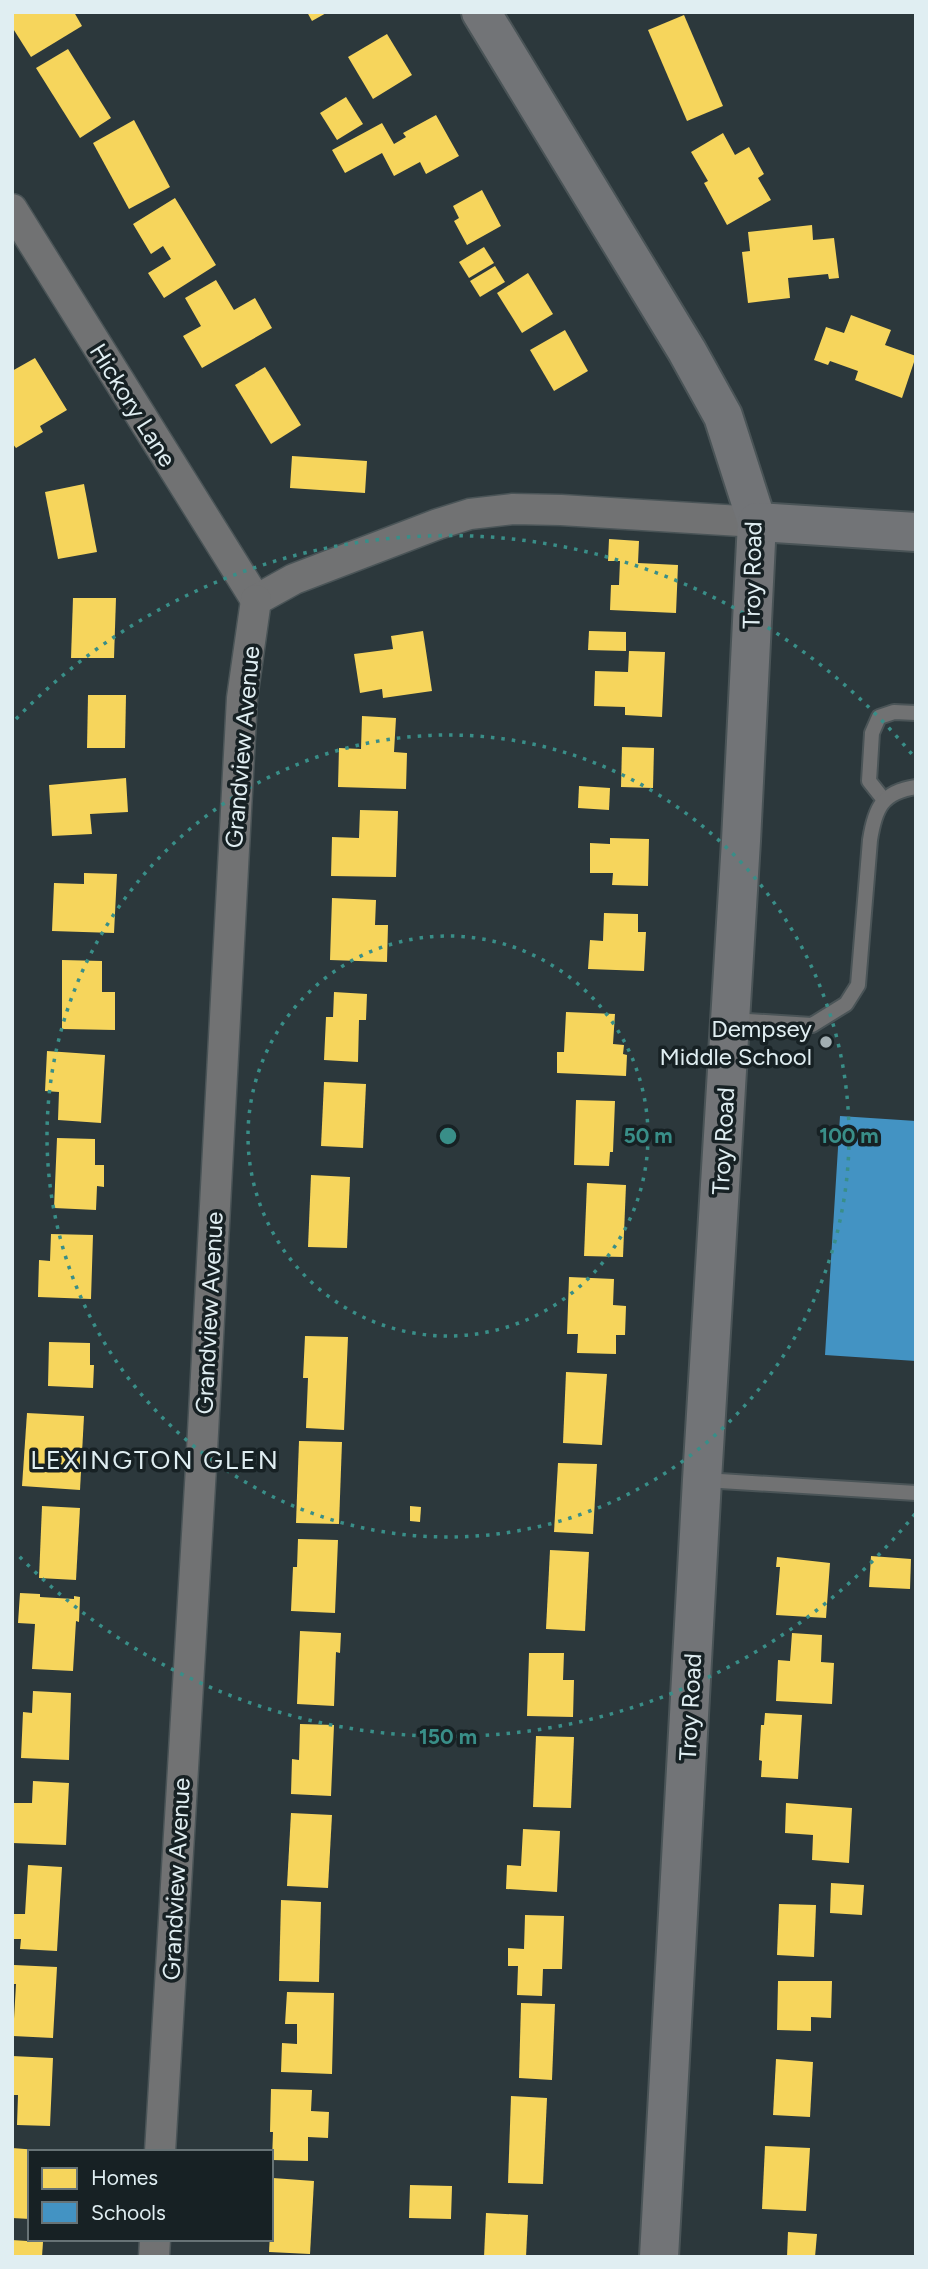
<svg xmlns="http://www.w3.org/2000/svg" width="928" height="2269" viewBox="0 0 928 2269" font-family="Figtree,sans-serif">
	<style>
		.homes { fill: #f6d55c }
		.schools { fill: #4393c3 }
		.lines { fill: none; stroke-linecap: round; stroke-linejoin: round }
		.lane-casing { stroke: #4a5457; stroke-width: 18 }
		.street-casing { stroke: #4a5457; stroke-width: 33 }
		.secondary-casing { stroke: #4a5457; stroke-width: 42 }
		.lane { stroke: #717273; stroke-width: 14 }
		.street { stroke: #717273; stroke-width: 30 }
		.secondary { stroke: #727477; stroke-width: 38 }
		.ring { fill: none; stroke: #398e88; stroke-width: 3.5; stroke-dasharray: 3.5 7 }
		.poi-dot { fill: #a1aeb2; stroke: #172124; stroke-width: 2.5 }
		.labels { text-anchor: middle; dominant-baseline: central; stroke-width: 7; stroke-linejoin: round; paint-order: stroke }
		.street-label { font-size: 24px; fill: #e0eef2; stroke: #172124 }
		.poi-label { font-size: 24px; fill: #e0eef2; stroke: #172124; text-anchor: end }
		.neighbourhood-label { font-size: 26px; letter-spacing: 2px; fill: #e0eef2; stroke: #172124 }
		.centre { fill: #398e88; stroke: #172124; stroke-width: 3.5 }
		.ring-label { font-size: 21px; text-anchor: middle; font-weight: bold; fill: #398e88; stroke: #172124; stroke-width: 7; stroke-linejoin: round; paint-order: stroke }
	</style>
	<rect width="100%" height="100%" fill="#2c383c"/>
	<g class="homes">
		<polygon points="12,12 74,12 82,26 31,57 12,27"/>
		<polygon points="307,12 328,12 312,21"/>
		<polygon points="684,15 723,106 687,121 648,30"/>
		<polygon points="387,34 412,75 373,99 348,57"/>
		<polygon points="68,49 111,118 80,138 36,68"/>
		<polygon points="346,97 363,124 337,140 320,113"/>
		<polygon points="436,115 459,156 426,174 420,162 394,176 382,153 345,173 332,150 382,123 394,144 406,137 403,133"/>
		<polygon points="134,120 170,187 129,209 93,143"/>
		<polygon points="723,133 735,155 749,147 764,174 758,178 771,200 727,225 704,183 708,181 691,152"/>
		<polygon points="482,190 501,226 467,245 454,221 459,218 453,206"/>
		<polygon points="175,198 216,265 164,298 148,273 171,259 163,246 151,254 133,224"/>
		<polygon points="812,225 813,240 834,238 839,278 829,279 828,274 788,278 790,298 748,303 742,252 750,251 748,232"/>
		<polygon points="484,247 494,263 469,278 459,262"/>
		<polygon points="495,266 505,282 480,297 470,281"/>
		<polygon points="528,273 553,314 522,333 497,293"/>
		<polygon points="216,280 234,310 255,298 272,328 202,368 183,336 201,326 185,298"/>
		<polygon points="851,315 891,330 885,345 916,356 902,398 855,380 858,371 830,361 828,365 814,360 826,327 844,333"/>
		<polygon points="565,330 588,371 554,391 530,350"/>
		<polygon points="35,358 67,410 40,426 43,432 16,448 12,443 12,371"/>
		<polygon points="265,367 301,425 271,444 235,385"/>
		<polygon points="292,456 367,461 365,493 290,488"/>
		<polygon points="84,484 97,552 58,559 45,492"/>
		<polygon points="609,539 639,541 638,563 678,565 676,613 610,610 611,585 619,585 620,561 608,561"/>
		<polygon points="73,598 116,598 114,658 71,658"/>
		<polygon points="423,631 432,691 383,698 382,689 360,693 354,654 393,649 391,636"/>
		<polygon points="589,631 626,632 626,651 588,650"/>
		<polygon points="629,651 665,652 662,717 625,715 625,707 594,706 595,671 628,672"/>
		<polygon points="88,695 126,695 125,748 87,748"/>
		<polygon points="362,716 396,718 394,752 407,753 406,789 338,787 339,748 361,749"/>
		<polygon points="622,747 654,748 653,788 621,787"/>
		<polygon points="126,778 128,812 90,814 92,834 52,836 49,785"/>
		<polygon points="579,786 610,788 609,810 578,808"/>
		<polygon points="360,810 398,811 396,877 331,876 332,837 359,838"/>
		<polygon points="610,838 649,839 648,886 612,885 613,873 590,873 590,843 610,844"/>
		<polygon points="84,873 117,874 114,933 52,931 54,883 84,884"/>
		<polygon points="332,898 376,900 375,925 388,925 387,962 330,960"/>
		<polygon points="604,913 638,914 638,932 646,932 644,971 588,969 590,940 603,941"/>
		<polygon points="62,960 102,961 102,992 115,992 115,1030 62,1029"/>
		<polygon points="334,992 367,994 366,1020 359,1020 358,1062 324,1060 326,1017 333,1017"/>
		<polygon points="566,1012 615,1014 613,1044 624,1045 623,1054 627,1055 626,1076 557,1073 557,1052 564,1052"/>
		<polygon points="47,1051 105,1055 101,1123 58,1120 59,1092 45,1091"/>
		<polygon points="324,1082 366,1084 363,1148 321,1146"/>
		<polygon points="576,1100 615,1101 613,1152 610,1152 609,1166 574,1165"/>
		<polygon points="57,1138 95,1139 95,1165 104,1165 104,1187 97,1186 96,1210 54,1208"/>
		<polygon points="311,1175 350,1177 347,1248 308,1247"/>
		<polygon points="587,1183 626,1185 623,1257 584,1256"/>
		<polygon points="51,1234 93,1235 91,1299 38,1297 39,1260 50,1261"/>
		<polygon points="569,1277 614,1279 613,1305 626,1306 625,1335 616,1335 616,1354 577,1353 578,1334 567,1334"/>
		<polygon points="305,1336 348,1337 344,1430 306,1428 308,1378 303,1378"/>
		<polygon points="49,1342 90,1343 90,1365 94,1365 93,1388 48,1386"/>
		<polygon points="566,1372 607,1374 602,1445 563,1443"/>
		<polygon points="27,1413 84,1416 80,1490 22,1486"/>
		<polygon points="299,1441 342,1442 339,1524 296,1523"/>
		<polygon points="558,1463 597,1464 593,1534 554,1532"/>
		<polygon points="42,1506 80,1508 76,1580 39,1578"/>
		<polygon points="410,1506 421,1507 420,1522 410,1521"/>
		<polygon points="298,1539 338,1540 335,1613 291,1611 293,1567 297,1567"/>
		<polygon points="550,1550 589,1552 585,1631 546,1629"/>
		<polygon points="871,1556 911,1559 910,1589 869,1587"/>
		<polygon points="777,1557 830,1563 826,1618 776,1615 780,1567 776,1567"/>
		<polygon points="20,1593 40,1594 40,1597 74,1599 74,1596 80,1597 79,1622 76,1621 73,1671 32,1669 35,1624 18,1623"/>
		<polygon points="300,1631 341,1633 340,1653 336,1652 334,1706 297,1704"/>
		<polygon points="792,1633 822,1635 821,1662 834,1663 832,1704 776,1701 778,1660 790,1661"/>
		<polygon points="529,1653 564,1653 563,1680 574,1680 573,1717 527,1716"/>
		<polygon points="33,1691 71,1693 69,1760 21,1758 23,1712 32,1713"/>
		<polygon points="765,1713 802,1715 798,1779 761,1777 762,1761 759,1760 761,1725 764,1725"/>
		<polygon points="300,1724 334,1725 331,1796 291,1794 292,1759 299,1760"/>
		<polygon points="536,1736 574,1737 571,1808 533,1807"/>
		<polygon points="33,1781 69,1783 66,1845 12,1843 12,1803 32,1803"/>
		<polygon points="786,1803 852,1808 849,1863 812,1860 813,1835 785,1833"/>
		<polygon points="291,1813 332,1815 328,1888 287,1886"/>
		<polygon points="523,1829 560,1831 557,1892 506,1889 507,1865 521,1866"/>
		<polygon points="28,1865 62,1867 57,1951 20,1949 21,1939 12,1939 12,1914 25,1914"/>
		<polygon points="831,1883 864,1885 862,1915 830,1913"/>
		<polygon points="281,1900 321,1902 319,1982 279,1981"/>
		<polygon points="779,1904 816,1905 814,1957 777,1955"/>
		<polygon points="525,1915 564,1916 562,1969 543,1969 542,1996 517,1995 518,1966 508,1966 508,1948 524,1949"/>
		<polygon points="14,1965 57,1967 53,2038 13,2036 16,1984 13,1984"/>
		<polygon points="778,1981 832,1981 831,2018 811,2017 811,2031 777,2030"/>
		<polygon points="287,1992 334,1993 332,2074 281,2072 282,2043 297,2044 297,2024 285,2024"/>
		<polygon points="521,2003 555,2004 552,2080 519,2078"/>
		<polygon points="12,2056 53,2058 50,2126 17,2125 18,2095 12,2095"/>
		<polygon points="776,2059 813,2062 810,2117 773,2115"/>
		<polygon points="271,2089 312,2090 311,2111 329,2112 328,2138 308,2137 308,2161 272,2160 273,2132 270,2132"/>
		<polygon points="511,2096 547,2098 543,2184 508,2183"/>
		<polygon points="765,2146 810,2148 806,2211 762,2209"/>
		<polygon points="12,2148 38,2150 38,2152 30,2152 30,2219 12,2218"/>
		<polygon points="273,2178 314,2181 310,2254 269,2252"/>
		<polygon points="410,2185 452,2186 451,2219 409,2218"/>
		<polygon points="486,2213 528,2215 526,2257 484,2257"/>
		<polygon points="788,2232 817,2234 815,2257 787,2257"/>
		<polygon points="12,2240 43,2242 42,2257 12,2257"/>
	</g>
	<polygon class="schools" points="840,1116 916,1121 916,1361 825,1355"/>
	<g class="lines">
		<g class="lane-casing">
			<g id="lane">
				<polyline points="884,800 869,781 872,733 879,717 894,712 916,713"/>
				<path d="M732,1020L812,1025L846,1004L858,985L870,840C875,808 882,792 916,787"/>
				<polyline points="704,1480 916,1493"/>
			</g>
		</g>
		<g class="street-casing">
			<g id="street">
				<polyline points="12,209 256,600"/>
				<polyline points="256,600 294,579 438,524 470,514 513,509 561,510 757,522"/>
				<polyline points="160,2152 202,1451 242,698 256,600"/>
				<polyline points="154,2257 155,2239"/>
			</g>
		</g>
		<g class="secondary-casing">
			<g id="secondary">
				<polyline points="481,12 687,351 723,416 757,522 741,841 702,1480 659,2257"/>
				<polyline points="757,522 916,532"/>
			</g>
		</g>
		<use href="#lane" class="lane"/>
		<use href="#street" class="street"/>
		<use href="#secondary" class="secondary"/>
	</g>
	<g class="ring">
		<circle cx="448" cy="1136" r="200"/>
		<circle cx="448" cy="1136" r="401"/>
		<path d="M915 1514A601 601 0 0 1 16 1553M16 719A601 601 0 0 1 915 758"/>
	</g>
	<circle class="poi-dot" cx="826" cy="1042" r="7"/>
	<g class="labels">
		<g class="street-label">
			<text transform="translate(133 405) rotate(58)">Hickory Lane</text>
			<text transform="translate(752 575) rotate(-89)">Troy Road</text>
			<text transform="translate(242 747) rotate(-85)">Grandview Avenue</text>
			<text transform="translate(723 1141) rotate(-87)">Troy Road</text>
			<text transform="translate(209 1313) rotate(-87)">Grandview Avenue</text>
			<text transform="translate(690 1707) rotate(-87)">Troy Road</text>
			<text transform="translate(176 1879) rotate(-87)">Grandview Avenue</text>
		</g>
		<g class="poi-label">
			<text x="812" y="1028">Dempsey<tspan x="812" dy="28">Middle School</tspan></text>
		</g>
		<g class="neighbourhood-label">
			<text x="155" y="1460">LEXINGTON GLEN</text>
		</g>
	</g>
	<circle cx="448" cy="1136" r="10" class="centre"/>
	<g class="ring-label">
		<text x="648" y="1143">50 m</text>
		<text x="849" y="1143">100 m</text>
		<text x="448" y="1744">150 m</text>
	</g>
	<rect width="928" height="2269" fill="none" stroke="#e0eef2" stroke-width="28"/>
	<rect x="28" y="2150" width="245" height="91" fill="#172124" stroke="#677376" stroke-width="2"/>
	<rect x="42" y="2168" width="35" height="21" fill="#f6d55c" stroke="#677376" stroke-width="2"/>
	<text x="91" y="2185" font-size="21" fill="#e0eef2">Homes</text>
	<rect x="42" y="2202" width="35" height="21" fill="#4393c3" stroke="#677376" stroke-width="2"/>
	<text x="91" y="2220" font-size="21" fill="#e0eef2">Schools</text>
</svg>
